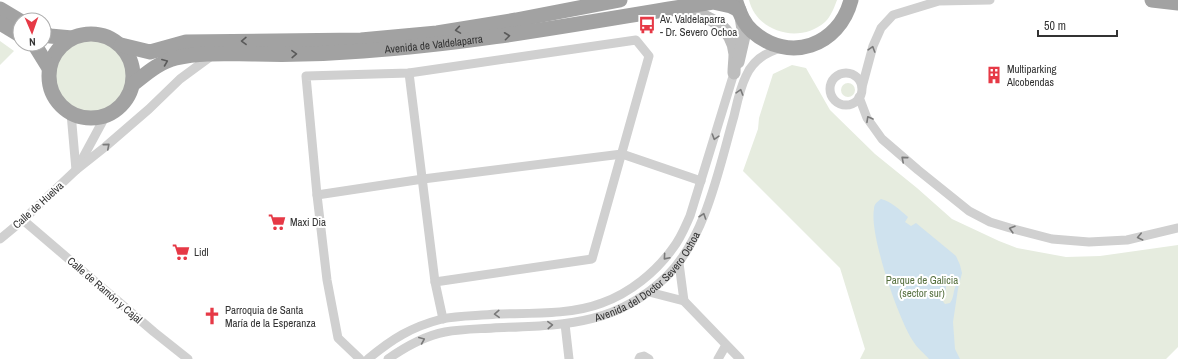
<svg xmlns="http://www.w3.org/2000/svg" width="1178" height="359" viewBox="0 0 1178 359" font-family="'Archivo Narrow',sans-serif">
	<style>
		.green { fill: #e6ecdf }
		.water { fill: #cfe2ee; fill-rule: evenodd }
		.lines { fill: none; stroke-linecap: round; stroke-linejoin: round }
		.minor { stroke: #d0d0d0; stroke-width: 9 }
		.secondary { stroke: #bdbdbd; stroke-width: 13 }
		.trunk { stroke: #a2a2a2; stroke-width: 15 }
		.oneway { stroke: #5a5a5a }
		.oneway2 { stroke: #7a7a7a }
		.labels { text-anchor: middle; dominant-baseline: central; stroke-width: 4; stroke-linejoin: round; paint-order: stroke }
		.poi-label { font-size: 11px; fill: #333; stroke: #fff; text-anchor: start }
		.street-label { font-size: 11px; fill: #333; stroke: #fff }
		.park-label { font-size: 11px; fill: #56703f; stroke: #fff }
	</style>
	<rect width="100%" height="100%" fill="#fff"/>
	<g class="green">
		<path d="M749,0H837C834,8 831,16 825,22C800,44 757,33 749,0Z"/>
		<circle cx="91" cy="76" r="38"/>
		<polygon points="0,41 14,51 0,65"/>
		<polygon points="792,65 806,68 830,110 875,154 917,188 952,219 999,241 1017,248 1066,257 1100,256 1178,245 1178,347 1166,359 860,359 865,349 840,268 743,171 758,129 759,118 773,74"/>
		<circle cx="848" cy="90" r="7"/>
	</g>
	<path class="water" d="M881,199C892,202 900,210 908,217L905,222L911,226L916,223L956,256L960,265L962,273L958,289L953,322L955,349L960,359H929C924,353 917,348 913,341C898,318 869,234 874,209C874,204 877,202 881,199ZM951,281L955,283L956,285C953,291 954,298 950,303L945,304L941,299L946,290V285L948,282Z"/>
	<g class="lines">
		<g class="minor">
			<polyline points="409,73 435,282 443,319"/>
			<circle cx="846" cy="89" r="16"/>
			<polyline points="862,87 873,46 881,28 893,15 939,1 990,0"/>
			<polyline points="859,97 867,118 882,139 918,170 969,211 990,222 1010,228 1052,239 1089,242 1127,240 1178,228"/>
			<polyline points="71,113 76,170"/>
			<polyline points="79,165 106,115"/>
			<polyline points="317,195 423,179 622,154 701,181"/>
			<polyline points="23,220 154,332 188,359"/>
			<polyline points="0,239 23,220 76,170 105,147 149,109 180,79 214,54"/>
			<polyline points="679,263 684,301"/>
			<polyline points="649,292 684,301"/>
			<polyline points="684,301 740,359"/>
			<polyline points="565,324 569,359"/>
			<polyline points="360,359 338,338 327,280 317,195 306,76 409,73 636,40 649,56 592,259 435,282"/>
			<path d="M368,359C392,339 411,327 442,319C459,315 479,316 496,314C530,313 571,315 602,303C630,293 656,272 673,248C681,238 685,227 690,216L734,73"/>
			<path id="s1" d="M388,359C405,347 424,336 445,332C461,329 477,329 493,328C561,325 615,327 667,276C706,237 719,168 734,116C737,103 740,88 746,76C753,60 766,52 782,48"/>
			<polyline points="639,359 640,357 644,356 649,359"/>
			<polyline points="718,359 726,345"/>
		</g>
		<g class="secondary">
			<path d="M681,7C705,16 732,23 735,54C735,60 734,67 734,73"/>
			<polyline points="738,62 744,36 741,17"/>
		</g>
		<g class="trunk">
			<polyline points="1152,0 1178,3"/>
			<path d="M736,2C739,12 744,24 752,31C789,64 839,46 851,0"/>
			<polyline points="0,9 20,21"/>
			<polyline points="0,23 20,35"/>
			<polyline points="44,33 50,36 72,38"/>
			<circle cx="91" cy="76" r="42"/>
			<polyline points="33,44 36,47 49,68"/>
			<polyline points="121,45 150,52 186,42 361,40 437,33 516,20 620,0"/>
			<path id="s2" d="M133,84C146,74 159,62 176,58C202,52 229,54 255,54C291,55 327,54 363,51C481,43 597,20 713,2L731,6L739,10"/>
		</g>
	</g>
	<defs><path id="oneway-chevron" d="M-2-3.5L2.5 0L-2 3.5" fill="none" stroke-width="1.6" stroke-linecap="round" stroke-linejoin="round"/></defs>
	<g class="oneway">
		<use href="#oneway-chevron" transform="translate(458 30) rotate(171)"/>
		<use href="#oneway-chevron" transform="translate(507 36) rotate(-7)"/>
		<use href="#oneway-chevron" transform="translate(244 41) rotate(179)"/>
		<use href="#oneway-chevron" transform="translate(294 54) rotate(-2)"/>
		<use href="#oneway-chevron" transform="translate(165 62) rotate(-22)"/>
	</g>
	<g class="oneway2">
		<use href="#oneway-chevron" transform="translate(872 49) rotate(-73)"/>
		<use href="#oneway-chevron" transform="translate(740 92) rotate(-73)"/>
		<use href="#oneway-chevron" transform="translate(869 119) rotate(-119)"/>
		<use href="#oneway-chevron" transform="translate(715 137) rotate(107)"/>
		<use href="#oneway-chevron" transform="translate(107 146) rotate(-41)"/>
		<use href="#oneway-chevron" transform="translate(904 159) rotate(-139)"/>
		<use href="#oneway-chevron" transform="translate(703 216) rotate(-71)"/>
		<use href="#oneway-chevron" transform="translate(1012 229) rotate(-164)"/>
		<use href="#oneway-chevron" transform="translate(1140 237) rotate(167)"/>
		<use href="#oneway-chevron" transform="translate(666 257) rotate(131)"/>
		<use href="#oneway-chevron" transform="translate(497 314) rotate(177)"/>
		<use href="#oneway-chevron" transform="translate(550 325) rotate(-3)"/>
		<use href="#oneway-chevron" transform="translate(422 340) rotate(-23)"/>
	</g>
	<defs>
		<g id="bus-bare" transform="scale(1.38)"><path d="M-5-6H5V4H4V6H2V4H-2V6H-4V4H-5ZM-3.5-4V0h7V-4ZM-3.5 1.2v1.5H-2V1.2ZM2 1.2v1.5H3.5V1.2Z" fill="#e63946" stroke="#fff" stroke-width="2.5" paint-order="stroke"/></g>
		<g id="building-bare" transform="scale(1.38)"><path d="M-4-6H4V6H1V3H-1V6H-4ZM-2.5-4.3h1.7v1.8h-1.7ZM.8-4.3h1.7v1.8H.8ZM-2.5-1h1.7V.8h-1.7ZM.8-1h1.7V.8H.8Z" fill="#e63946" stroke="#fff" stroke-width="2.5" paint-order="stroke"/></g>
		<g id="supermarket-bare" transform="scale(1.38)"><path d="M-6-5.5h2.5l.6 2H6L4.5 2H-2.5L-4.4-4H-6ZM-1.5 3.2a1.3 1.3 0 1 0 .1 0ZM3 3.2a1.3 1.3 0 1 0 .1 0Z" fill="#e63946" stroke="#fff" stroke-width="2.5" paint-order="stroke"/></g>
		<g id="church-bare" transform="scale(1.38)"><path d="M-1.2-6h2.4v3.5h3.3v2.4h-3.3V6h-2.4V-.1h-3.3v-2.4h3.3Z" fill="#e63946" stroke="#fff" stroke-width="2.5" paint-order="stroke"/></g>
	</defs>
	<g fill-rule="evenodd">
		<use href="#bus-bare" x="647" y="25"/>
		<use href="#building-bare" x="994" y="75"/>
		<use href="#supermarket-bare" x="277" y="222"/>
		<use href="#supermarket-bare" x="181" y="252"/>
		<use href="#church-bare" x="212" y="316"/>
	</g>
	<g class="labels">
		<g class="poi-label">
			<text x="660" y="19">Av. Valdelaparra<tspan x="660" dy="13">- Dr. Severo Ochoa</tspan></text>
			<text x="1007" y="69">Multiparking<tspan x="1007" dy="13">Alcobendas</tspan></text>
			<text x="290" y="222">Maxi Dia</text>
			<text x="194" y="252">Lidl</text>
			<text x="225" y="310">Parroquia de Santa<tspan x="225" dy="13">María de la Esperanza</tspan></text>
		</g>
		<g class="street-label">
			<text stroke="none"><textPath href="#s2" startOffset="309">Avenida de Valdelaparra</textPath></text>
			<text transform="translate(38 205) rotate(-42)">Calle de Huelva</text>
			<text stroke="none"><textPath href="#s1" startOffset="283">Avenida del Doctor Severo Ochoa</textPath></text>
			<text transform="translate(105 290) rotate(41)">Calle de Ramón y Cajal</text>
		</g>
		<g class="park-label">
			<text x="922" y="280">Parque de Galicia<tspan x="922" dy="13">(sector sur)</tspan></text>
		</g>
	</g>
	<g transform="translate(32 32) rotate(178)"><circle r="19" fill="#ffffff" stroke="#adadad"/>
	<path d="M0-3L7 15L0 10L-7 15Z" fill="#e63946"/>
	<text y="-6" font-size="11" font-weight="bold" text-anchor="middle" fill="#333333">N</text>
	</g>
	<path d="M1038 30v6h79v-6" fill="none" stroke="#333333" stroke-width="2"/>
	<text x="1044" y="30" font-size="12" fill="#333333" stroke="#ffffff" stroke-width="3" paint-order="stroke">50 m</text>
</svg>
